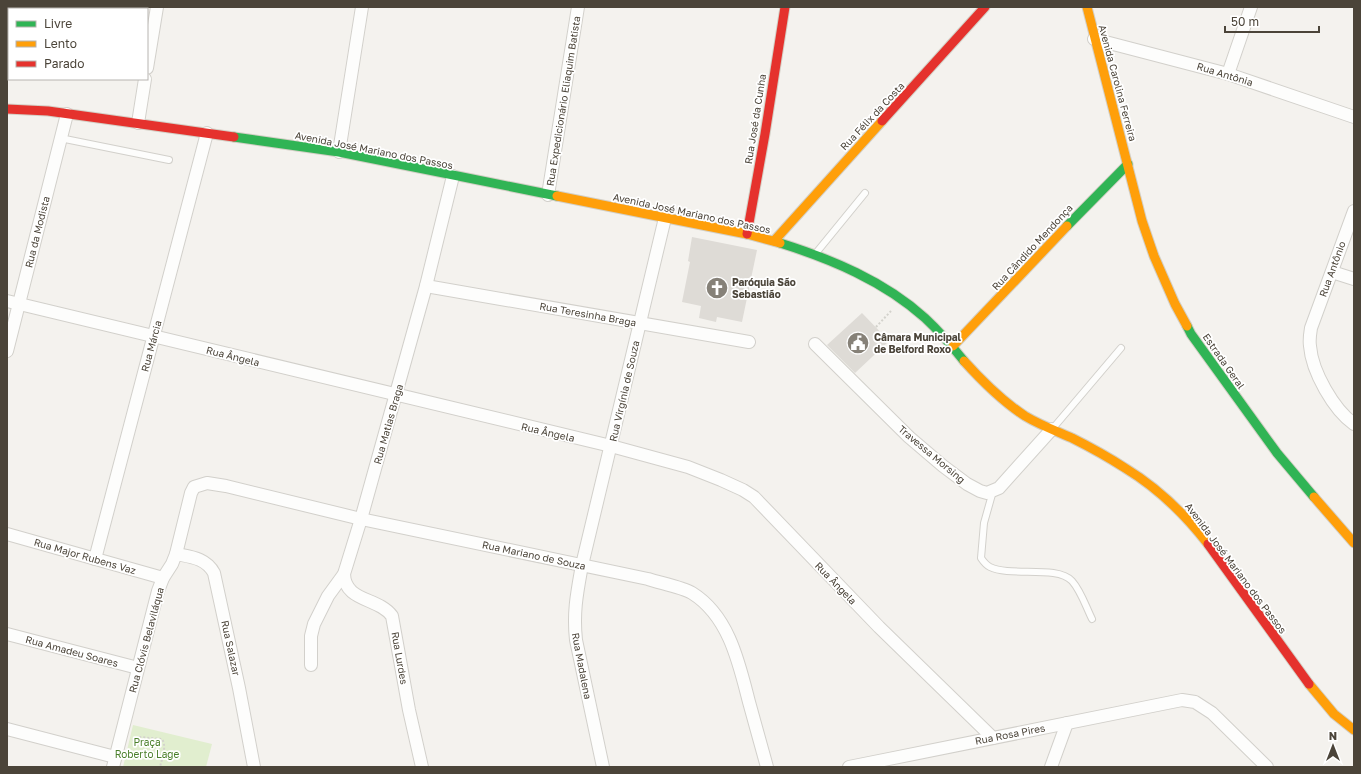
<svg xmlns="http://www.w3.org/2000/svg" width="1361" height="774" viewBox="0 0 1361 774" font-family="'Golos Text',sans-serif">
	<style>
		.green { fill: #e1eecf }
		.building { fill: #dedbd6 }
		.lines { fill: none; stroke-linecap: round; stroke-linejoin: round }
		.lane-casing { stroke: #d2d0cb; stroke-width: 8 }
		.street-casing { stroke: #d2d0cb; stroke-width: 14 }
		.fast-casing { stroke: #d3cfc5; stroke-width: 11 }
		.slow-casing { stroke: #d3cfc5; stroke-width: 11 }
		.jam-casing { stroke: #d3cfc5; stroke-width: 11 }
		.path { stroke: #d3d2cc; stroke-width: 2; stroke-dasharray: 2 2; stroke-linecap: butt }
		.lane { stroke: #fdfdfc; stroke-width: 6 }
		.street { stroke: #fdfdfc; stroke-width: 12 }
		.fast { stroke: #30b455; stroke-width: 9 }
		.slow { stroke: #ff9f0a; stroke-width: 9 }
		.jam { stroke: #e5322d; stroke-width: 9 }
		.labels { text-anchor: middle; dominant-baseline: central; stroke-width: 3.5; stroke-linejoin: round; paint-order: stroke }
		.street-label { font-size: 10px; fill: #4b4439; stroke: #fff }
		.poi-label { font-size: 10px; font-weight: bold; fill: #4b4439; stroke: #fff; text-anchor: start }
		.park-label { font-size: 10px; fill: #4a7f2a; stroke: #fff }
	</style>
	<rect width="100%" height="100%" fill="#f4f2ee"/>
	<polygon class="green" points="133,725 212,744 206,767 123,767"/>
	<g class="building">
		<polygon points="692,237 757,250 742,322 717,317 716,322 699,318 701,306 682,302 690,262 688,261"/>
		<polygon points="862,313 889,341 855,373 827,345"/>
	</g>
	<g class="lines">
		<g class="lane-casing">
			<g id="lane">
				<polyline points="60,138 169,160"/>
				<polyline points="816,253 865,193"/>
				<polyline points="1054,427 1121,348"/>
				<path d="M993,491L984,523L981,558C983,561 986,565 990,567C1011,577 1057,565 1072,581C1081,591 1086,607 1092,619"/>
			</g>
		</g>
		<g class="street-casing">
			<g id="street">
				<polyline points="1094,39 1228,74 1354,117"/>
				<polyline points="147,68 157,7"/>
				<polyline points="1228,74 1251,7"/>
				<polyline points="138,123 145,79"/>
				<polyline points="339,152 362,7"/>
				<polyline points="548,195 578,7"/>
				<path d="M1354,211L1311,328C1310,334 1309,340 1310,346C1312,372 1334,410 1354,424"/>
				<polyline points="1332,272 1354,279"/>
				<polyline points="426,286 749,342"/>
				<polyline points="7,301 611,446 688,467 721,480 743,490 754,497 879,627 993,738"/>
				<polyline points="815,344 909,437 943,466 967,484 980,491 987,493 999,488 1052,429"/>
				<polyline points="7,351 67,114"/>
				<polyline points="7,534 163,578"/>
				<path d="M176,554C191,557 206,558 214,573L239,688L254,767"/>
				<polyline points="95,559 207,133"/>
				<path d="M344,574C345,602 378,597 392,616L409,710L422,767"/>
				<polyline points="7,634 138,668"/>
				<polyline points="311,665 311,636 314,624 328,596 344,574 361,519 426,286 453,176"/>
				<polyline points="7,729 115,757"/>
				<path d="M113,767L158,591L163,578L172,564L176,554L191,493L194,487L207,483L226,486L361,519L648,579C660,583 682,587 692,593C729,616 739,663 749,702C755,723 761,745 767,767"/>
				<path d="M603,767L576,640C573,612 577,593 582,565L665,218"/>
				<polyline points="849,767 1182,700 1195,702 1212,713 1267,767"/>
				<polyline points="1051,767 1067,723"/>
			</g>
		</g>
		<g class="fast-casing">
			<g id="fast">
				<polyline points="234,137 339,152 557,196"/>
				<polyline points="1067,226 1128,164"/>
				<path d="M780,243C831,259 884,281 925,318C939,331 952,346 964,361"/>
				<polyline points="1187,326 1191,334 1277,453 1314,497"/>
			</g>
		</g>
		<g class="slow-casing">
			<g id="slow">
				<polyline points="1087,7 1142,221 1154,256 1175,304 1187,326"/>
				<polyline points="557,196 747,234 780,243"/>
				<polyline points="774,241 882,121"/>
				<polyline points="953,346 1067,226"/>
				<path d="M964,361C982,381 1002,401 1025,416C1040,425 1056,431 1072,438C1090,447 1108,457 1125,468C1158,488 1184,513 1208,544"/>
				<polyline points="1314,497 1354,543"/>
				<polyline points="1309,684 1334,714 1354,730"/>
			</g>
		</g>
		<g class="jam-casing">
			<g id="jam">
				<polyline points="7,109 48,111 234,137"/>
				<polyline points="882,121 985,7"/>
				<polyline points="747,234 765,134 785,7"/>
				<polyline points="1208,544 1309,684"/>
			</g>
		</g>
		<g class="path">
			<polyline points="876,327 891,311"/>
			<path d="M133,741L135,738L139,737L162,739C167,747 162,758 160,767"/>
		</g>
		<use href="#lane" class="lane"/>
		<use href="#street" class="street"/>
		<use href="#fast" class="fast"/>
		<use href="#slow" class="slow"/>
		<use href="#jam" class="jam"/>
	</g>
	<defs>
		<g id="church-disc" transform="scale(1.15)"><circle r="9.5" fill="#868178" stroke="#fff"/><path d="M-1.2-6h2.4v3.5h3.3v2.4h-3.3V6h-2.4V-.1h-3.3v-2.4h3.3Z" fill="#fff"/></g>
		<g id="civic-disc" transform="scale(1.15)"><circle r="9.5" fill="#868178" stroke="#fff"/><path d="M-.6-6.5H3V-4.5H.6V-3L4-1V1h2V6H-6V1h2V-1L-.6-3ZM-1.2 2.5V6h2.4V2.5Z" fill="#fff"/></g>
	</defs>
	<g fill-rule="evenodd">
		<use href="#church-disc" x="717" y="288"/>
		<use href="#civic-disc" x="858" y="343"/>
	</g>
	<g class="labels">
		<g class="street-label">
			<text transform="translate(1225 74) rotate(17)">Rua Antônia</text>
			<text transform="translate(1118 83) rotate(75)">Avenida Carolina Ferreira</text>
			<text transform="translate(563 101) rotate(-81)">Rua Expedicionário Eliaquim Batista</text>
			<text transform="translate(872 116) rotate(-47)">Rua Félix da Costa</text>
			<text transform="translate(755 119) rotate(-81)">Rua José da Cunha</text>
			<text transform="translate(374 150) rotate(11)">Avenida José Mariano dos Passos</text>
			<text transform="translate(692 213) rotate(12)">Avenida José Mariano dos Passos</text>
			<text transform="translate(37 232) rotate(-76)">Rua da Modista</text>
			<text transform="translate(1032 247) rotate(-47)">Rua Cândido Mendonça</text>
			<text transform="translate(1332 269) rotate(-70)">Rua Antônio</text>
			<text transform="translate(588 314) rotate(10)">Rua Teresinha Braga</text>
			<text transform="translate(151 346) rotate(-75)">Rua Márcia</text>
			<text transform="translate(233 356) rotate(14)">Rua Ângela</text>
			<text transform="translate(1224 361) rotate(55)">Estrada Geral</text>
			<text transform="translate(624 391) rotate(-77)">Rua Virgínia de Souza</text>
			<text transform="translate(388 424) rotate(-74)">Rua Matias Braga</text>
			<text transform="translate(548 432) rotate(13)">Rua Ângela</text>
			<text transform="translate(932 454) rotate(40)">Travessa Morsing</text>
			<text transform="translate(534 555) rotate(12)">Rua Mariano de Souza</text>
			<text transform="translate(85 556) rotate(16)">Rua Major Rubens Vaz</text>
			<text transform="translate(1236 568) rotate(53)">Avenida José Mariano dos Passos</text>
			<text transform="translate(836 583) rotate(46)">Rua Ângela</text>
			<text transform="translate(146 640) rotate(-75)">Rua Clóvis Belaviláqua</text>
			<text transform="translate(231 648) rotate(78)">Rua Salazar</text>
			<text transform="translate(72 651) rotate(15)">Rua Amadeu Soares</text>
			<text transform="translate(400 658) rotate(80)">Rua Lurdes</text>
			<text transform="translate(582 666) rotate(79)">Rua Madalena</text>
			<text transform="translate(1010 734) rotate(-11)">Rua Rosa Pires</text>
		</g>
		<g class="poi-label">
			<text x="732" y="282">Paróquia São<tspan x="732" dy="12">Sebastião</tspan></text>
			<text x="874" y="337">Câmara Municipal<tspan x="874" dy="12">de Belford Roxo</tspan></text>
		</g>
		<g class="park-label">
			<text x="147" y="742">Praça<tspan x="147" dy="12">Roberto Lage</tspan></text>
		</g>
	</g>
	<rect width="1361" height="774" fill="none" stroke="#4b4439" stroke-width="16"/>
	<rect x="8" y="8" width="140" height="72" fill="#ffffff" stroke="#b7b4b0"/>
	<rect x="16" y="21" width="20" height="6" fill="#30b455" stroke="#b7b4b0"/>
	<text x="44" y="28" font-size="12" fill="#4b4439">Livre</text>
	<rect x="16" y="41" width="20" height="6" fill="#ff9f0a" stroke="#b7b4b0"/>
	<text x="44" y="48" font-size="12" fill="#4b4439">Lento</text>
	<rect x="16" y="61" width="20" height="6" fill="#e5322d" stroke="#b7b4b0"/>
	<text x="44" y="68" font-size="12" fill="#4b4439">Parado</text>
	<g transform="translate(1333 746)" stroke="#ffffff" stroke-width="3" paint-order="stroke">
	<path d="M0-3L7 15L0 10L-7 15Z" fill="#4b4439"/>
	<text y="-6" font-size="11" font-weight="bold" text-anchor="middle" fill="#4b4439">N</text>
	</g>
	<path d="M1225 26v6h94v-6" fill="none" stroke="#4b4439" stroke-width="2"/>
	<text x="1231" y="26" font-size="12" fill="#4b4439" stroke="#ffffff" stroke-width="3" paint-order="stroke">50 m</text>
</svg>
